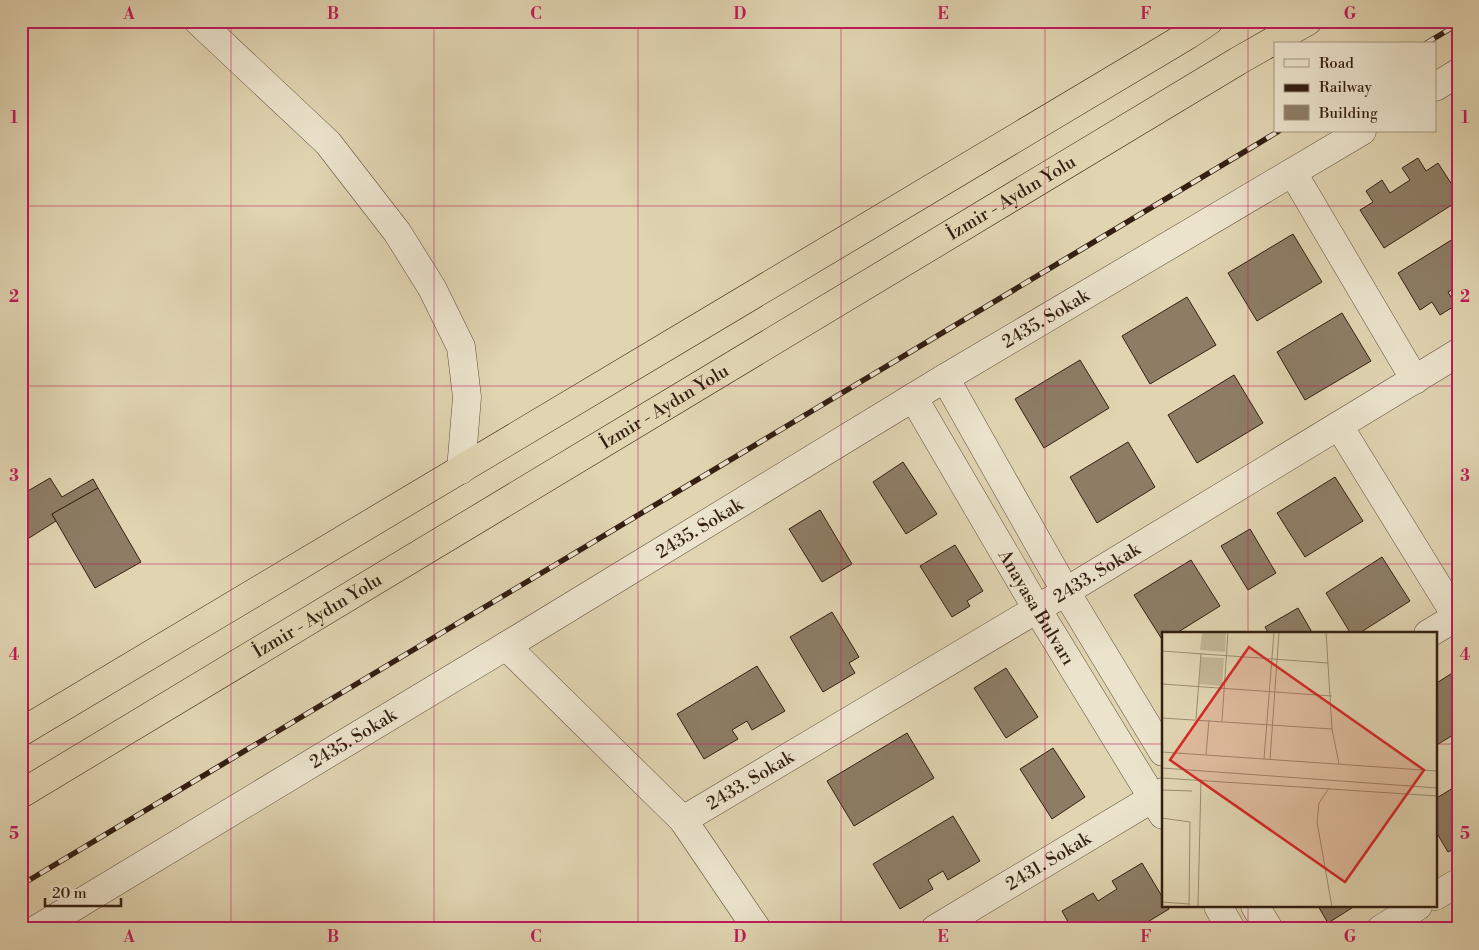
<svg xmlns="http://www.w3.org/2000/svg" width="1479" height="950" viewBox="0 0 1479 950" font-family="'Libre Bodoni',serif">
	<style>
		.building { fill: #8d7d65; stroke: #341f12 }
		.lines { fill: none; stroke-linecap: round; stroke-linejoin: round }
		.minor-casing { stroke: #5f4c3a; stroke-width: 29 }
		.tertiary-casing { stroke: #5f4c3a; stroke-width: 29 }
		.trunk-casing { stroke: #341f12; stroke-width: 29 }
		.minor { stroke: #ebe3cc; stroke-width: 28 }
		.tertiary { stroke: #ebe3cc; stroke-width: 28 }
		.trunk { stroke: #e0d4b1; stroke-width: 28 }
		.rail-casing { stroke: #341f12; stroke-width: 5.5 }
		.rail { stroke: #ebe3cc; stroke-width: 4; stroke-dasharray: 11; stroke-linecap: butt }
		.grid { fill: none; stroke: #c2185b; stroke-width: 1; stroke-opacity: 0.55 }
		.labels { text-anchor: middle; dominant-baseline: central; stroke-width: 4; stroke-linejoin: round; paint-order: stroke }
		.street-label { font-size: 18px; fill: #341f12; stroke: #ebe3cc }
		.inset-road { fill: none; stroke: #9b8c71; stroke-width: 1 }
		.view { fill: #d62828; fill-opacity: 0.15; stroke: #d62828; stroke-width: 2.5 }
		.inset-edge { fill: none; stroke: #341f12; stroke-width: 2.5 }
		.neatline { fill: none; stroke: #c2185b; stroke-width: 2 }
		.grid-label { font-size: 16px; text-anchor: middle; font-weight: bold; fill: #c2185b }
	</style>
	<rect width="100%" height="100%" fill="#e0d4b1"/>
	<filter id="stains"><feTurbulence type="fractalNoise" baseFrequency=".004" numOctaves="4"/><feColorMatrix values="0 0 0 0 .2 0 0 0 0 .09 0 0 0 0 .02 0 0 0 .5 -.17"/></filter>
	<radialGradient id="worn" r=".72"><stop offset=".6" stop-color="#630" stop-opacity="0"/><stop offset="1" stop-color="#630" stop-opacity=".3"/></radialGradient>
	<g class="building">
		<polygon points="1418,158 1426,171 1438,163 1458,194 1458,201 1384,248 1360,210 1373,202 1366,191 1382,180 1390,193 1410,180 1402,168"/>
		<polygon points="1293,234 1322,282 1257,321 1228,273"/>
		<polygon points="1458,236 1458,287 1448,292 1456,305 1440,315 1432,302 1420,310 1398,273"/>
		<polygon points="1187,297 1216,345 1150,384 1122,336"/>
		<polygon points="1342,313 1371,361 1305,400 1277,352"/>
		<polygon points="1080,360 1109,408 1044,448 1015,399"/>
		<polygon points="1234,375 1263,423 1197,463 1168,415"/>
		<polygon points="1128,442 1155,487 1097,523 1070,477"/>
		<polygon points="903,462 937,514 906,534 873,482"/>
		<polygon points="1335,477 1363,521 1305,557 1277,513"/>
		<polygon points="50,478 62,497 93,479 98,488 52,514 56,521 29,538 21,525 21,495"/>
		<polygon points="98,488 141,562 95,588 52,514"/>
		<polygon points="820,510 852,564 822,582 789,529"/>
		<polygon points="1250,529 1276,573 1248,590 1221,546"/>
		<polygon points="955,545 983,591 967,601 970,606 952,617 920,566"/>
		<polygon points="1382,557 1410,601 1358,634 1351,634 1326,593"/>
		<polygon points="1191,560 1220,606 1175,634 1163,634 1163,641 1134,595"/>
		<polygon points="1298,608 1313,634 1269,634 1265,627"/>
		<polygon points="832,612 859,657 849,663 855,673 823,692 790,637"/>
		<polygon points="757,666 785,711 752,730 747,721 732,730 738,739 704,759 677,714"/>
		<polygon points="1006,668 1038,717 1006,738 974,688"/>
		<polygon points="1457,670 1458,732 1435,746 1435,684"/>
		<polygon points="907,733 934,778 854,826 827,781"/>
		<polygon points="1053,748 1085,797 1052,819 1020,769"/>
		<polygon points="1458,785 1458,847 1448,852 1435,830 1435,799"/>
		<polygon points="953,816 980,861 948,880 943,871 928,880 933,889 900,909 873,864"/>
		<polygon points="1142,863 1163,898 1163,906 1168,906 1169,909 1136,929 1072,929 1062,911 1093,893 1098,901 1117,889 1112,881"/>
		<polygon points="1318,906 1355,906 1328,923"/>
	</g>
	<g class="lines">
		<g class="minor-casing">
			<g id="minor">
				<polyline points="198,21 328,143 397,232 432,288 461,347 467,397 461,470"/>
				<polyline points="1293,173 1415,380"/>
				<polyline points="1339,426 1458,619"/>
				<polyline points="1428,634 1458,616"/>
				<polyline points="506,646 683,820 757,929"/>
				<path id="s1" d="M683,820L1037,609L1458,353"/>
				<polyline points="1435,896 1458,883"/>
				<path id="s2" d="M935,929L1163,792"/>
				<polyline points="1381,929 1418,906"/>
			</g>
		</g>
		<g class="tertiary-casing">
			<g id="tertiary">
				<polyline points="1435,87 1458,73"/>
				<polyline points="945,378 1066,592 1163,752"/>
				<path id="s3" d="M913,397L1037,609L1163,815"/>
				<polyline points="1218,906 1231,929"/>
				<polyline points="1255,906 1269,929"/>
				<path id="s4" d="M37,929L506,646L945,378L1362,131"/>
			</g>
		</g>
		<g class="trunk-casing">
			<g id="trunk">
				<polyline points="21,732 1188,35 1209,21"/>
				<path id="s5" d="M21,794L1238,61L1308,21"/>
			</g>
		</g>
		<use href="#minor" class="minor"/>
		<use href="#tertiary" class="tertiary"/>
		<use href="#trunk" class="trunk"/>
		<g class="rail-casing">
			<g id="rail">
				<polyline points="1425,44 1458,24"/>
				<polyline points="21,885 1279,131"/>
			</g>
		</g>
		<use href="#rail" class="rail"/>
	</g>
	<path class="grid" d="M231,21V929M434,21V929M638,21V929M841,21V929M1045,21V929M1248,21V634M21,206H1458M21,386H1458M21,564H1458M21,744H1163M1435,744H1458M1248,906V929"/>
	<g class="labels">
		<g class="street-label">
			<text stroke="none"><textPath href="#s5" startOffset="1156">İzmir - Aydın Yolu</textPath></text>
			<text stroke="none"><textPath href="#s4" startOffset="1179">2435. Sokak</textPath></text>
			<text stroke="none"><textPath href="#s5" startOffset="751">İzmir - Aydın Yolu</textPath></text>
			<text stroke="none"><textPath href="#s4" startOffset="774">2435. Sokak</textPath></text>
			<text stroke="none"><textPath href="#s1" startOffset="482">2433. Sokak</textPath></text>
			<text stroke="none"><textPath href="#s3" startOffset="244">Anayasa Bulvarı</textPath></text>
			<text stroke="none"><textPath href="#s5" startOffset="346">İzmir - Aydın Yolu</textPath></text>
			<text stroke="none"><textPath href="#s4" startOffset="369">2435. Sokak</textPath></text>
			<text stroke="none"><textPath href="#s1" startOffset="78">2433. Sokak</textPath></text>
			<text stroke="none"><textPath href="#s2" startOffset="132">2431. Sokak</textPath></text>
		</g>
	</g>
	<g transform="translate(1162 632)">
		<rect width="275" height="275" fill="#e0d4b1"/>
		<path d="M40,0H64L63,20L38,18ZM39,25L62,26L60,54L37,52Z" fill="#c3b596"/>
		<path class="inset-road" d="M164,0L170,97L177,132M208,0H234M0,19L166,31M0,52L170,64M0,86L170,97M34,87L39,22M60,89L66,0M0,120L275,139M44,123L47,88M102,127L112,0M108,128L117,0M0,136L275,156M0,146L275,164M167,156L157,171L155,190L170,275M0,158L30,159M0,186L28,190L27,275M0,270L27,272M36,275L39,147"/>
		<path class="view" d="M87,15L262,138L183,250L8,128Z"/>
		<rect width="275" height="275" class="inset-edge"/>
	</g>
	<rect width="1479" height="950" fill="none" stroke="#e0d4b1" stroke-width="55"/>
	<rect x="1274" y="42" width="162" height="90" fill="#ebe3cc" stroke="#a29582"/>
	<rect x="1284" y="59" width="25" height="8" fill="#ebe3cc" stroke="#a29582"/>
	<text x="1319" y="68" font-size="15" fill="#341f12">Road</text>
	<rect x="1284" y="84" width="25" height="8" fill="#341f12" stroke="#a29582"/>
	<text x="1319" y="92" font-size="15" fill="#341f12">Railway</text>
	<rect x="1284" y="105" width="25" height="15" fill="#8d7d65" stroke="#a29582"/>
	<text x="1319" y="118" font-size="15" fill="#341f12">Building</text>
	<path d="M45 898v8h76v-8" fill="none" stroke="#341f12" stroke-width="2.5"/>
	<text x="52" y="898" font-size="15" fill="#341f12" stroke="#ebe3cc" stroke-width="4" paint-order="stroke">20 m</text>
	<rect x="28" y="28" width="1424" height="894" class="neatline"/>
	<g class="grid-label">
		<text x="129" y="19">A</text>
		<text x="333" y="19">B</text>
		<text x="536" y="19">C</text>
		<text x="740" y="19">D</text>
		<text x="943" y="19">E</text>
		<text x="1146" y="19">F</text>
		<text x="1350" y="19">G</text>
		<text x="14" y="123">1</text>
		<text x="1465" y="123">1</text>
		<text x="14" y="302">2</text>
		<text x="1465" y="302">2</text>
		<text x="14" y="481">3</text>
		<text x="1465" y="481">3</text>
		<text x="14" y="660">4</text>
		<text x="1465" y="660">4</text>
		<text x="14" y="839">5</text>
		<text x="1465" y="839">5</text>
		<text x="129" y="942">A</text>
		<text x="333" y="942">B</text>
		<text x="536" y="942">C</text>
		<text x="740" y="942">D</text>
		<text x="943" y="942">E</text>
		<text x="1146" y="942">F</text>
		<text x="1350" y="942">G</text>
	</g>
	<rect width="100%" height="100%" filter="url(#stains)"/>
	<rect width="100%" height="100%" fill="url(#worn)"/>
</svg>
